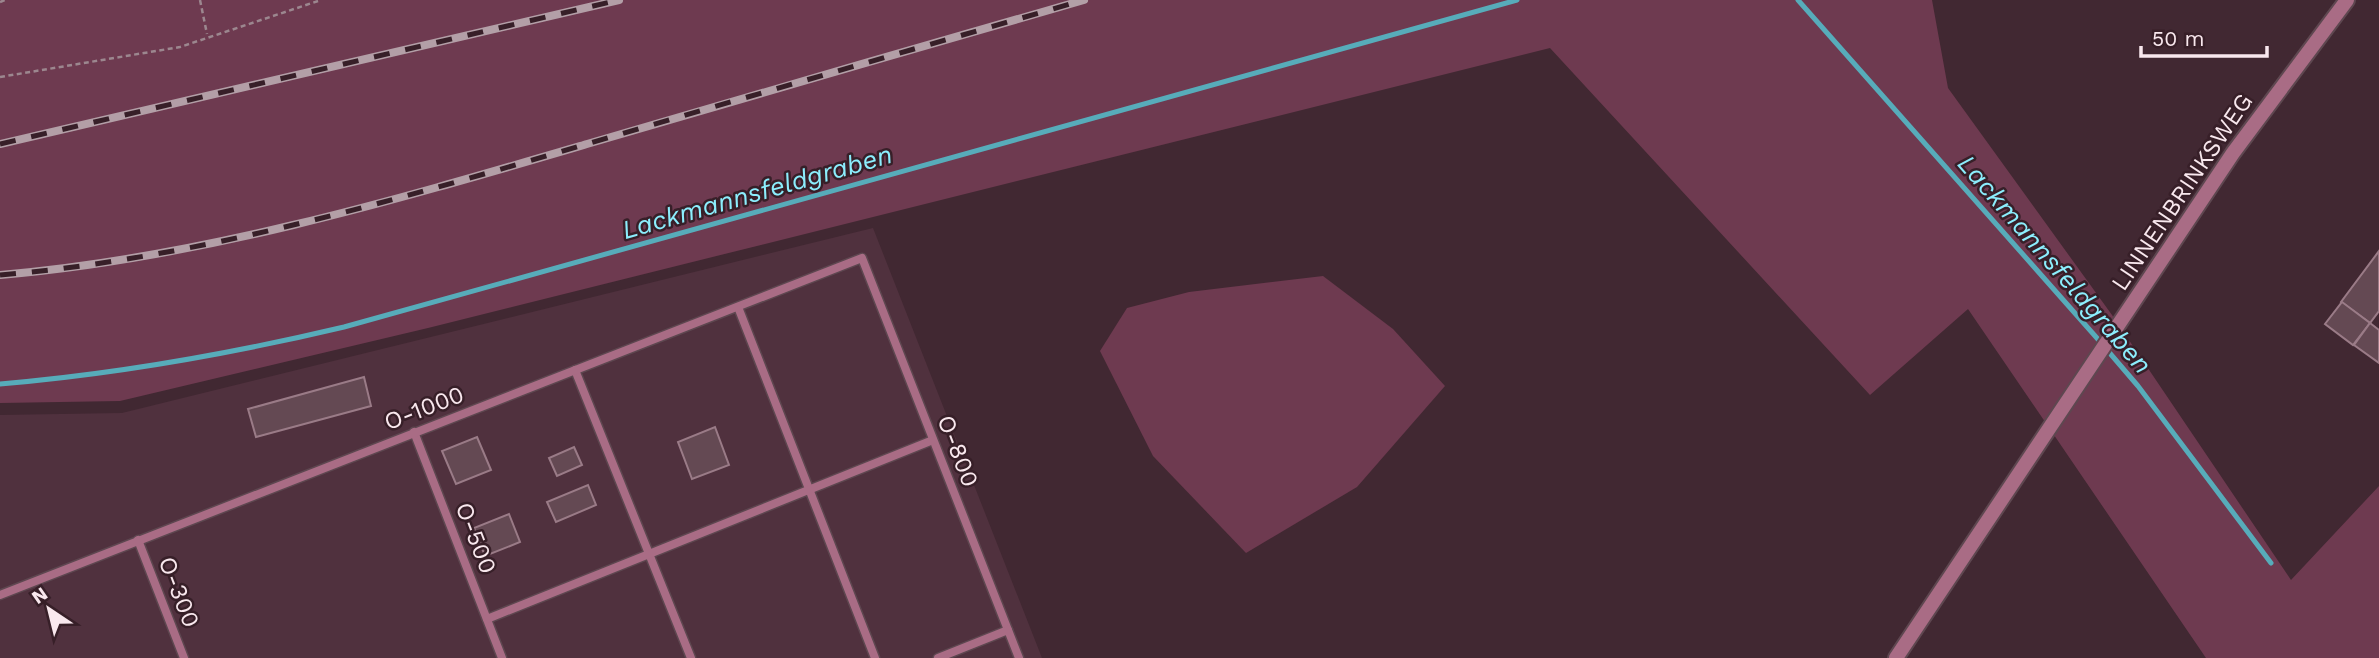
<svg xmlns="http://www.w3.org/2000/svg" width="2379" height="658" font-family="'Work Sans',sans-serif">
<style>
.built{fill:#50313e}
.green{fill:#6e3a50}
.lines{fill:none;stroke-linecap:round;stroke-linejoin:round}
.stream{stroke:#57acba;stroke-width:5}
.building{fill:#644953;stroke:#9a7b87;stroke-width:2}
.lane-casing{stroke:#5e4750;stroke-width:11}
.street-casing{stroke:#5e4750;stroke-width:18}
.path{stroke:#9c878f;stroke-width:2.5;stroke-dasharray:5 3.5;stroke-linecap:butt}
.lane{stroke:#a96c85;stroke-width:8}
.street{stroke:#a96c85;stroke-width:14}
.rail-casing{stroke:#b39fa7;stroke-width:8}
.rail{stroke:#371f28;stroke-width:5;stroke-dasharray:16;stroke-linecap:butt}
.labels{text-anchor:middle;stroke-width:5;stroke-linejoin:round;paint-order:stroke}
.street-label{font-size:24px;fill:#f9e8ee;stroke:#371f28}
.water-label{font-size:26px;font-style:italic;fill:#8ceefd;stroke:#371f28}
</style>
<rect width="100%" height="100%" fill="#412832"/>
<polygon class="built" points="873,228 1042,658 0,658 0,415 122,413"/>
<g class="green">
<polygon points="0,0 1932,0 1948,88 2112,315 2291,580 2379,486 2379,658 2206,658 1968,309 1870,395 1550,48 428,328 120,401 0,403"/>
<polygon points="1323,276 1393,329 1445,386 1357,487 1246,553 1153,456 1100,351 1127,308 1189,292"/>
</g>
<g class="lines">
<g class="stream">
<polyline points="1798,0 2096,337 2138,386 2271,563"/>
<path d="M0,384C117,374 230,354 344,327L1517,0"/>
</g>
</g>
<g class="building">
<polygon points="2379,251 2379,311 2370,323 2341,302"/>
<polygon points="2342,302 2370,323 2353,345 2325,324"/>
<polygon points="2370,323 2379,330 2379,363 2354,345"/>
<polygon points="364,377 371,406 256,437 248,409"/>
<polygon points="715,427 729,465 692,479 678,442"/>
<polygon points="477,437 491,470 456,484 442,451"/>
<polygon points="574,447 582,465 557,476 549,458"/>
<polygon points="588,485 596,505 556,522 547,502"/>
<polygon points="509,514 520,542 485,556 474,528"/>
</g>
<g class="lines">
<g class="lane-casing">
<g id="lane">
<polyline points="738,307 875,658"/>
<polyline points="575,370 691,658"/>
<polyline points="414,432 502,658"/>
<polyline points="138,540 184,658"/>
<polyline points="0,595 862,258 1019,658"/>
<polyline points="487,619 933,440"/>
<polyline points="938,658 1008,630"/>
</g>
</g>
<g class="street-casing">
<polyline id="street" points="1896,658 2233,153 2347,0"/>
</g>
<g class="path">
<polyline points="200,0 207,34"/>
<polyline points="0,2 5,0"/>
<polyline points="0,77 180,47 321,0"/>
</g>
<use href="#lane" class="lane"/>
<use href="#street" class="street"/>
<g class="rail-casing">
<g id="rail">
<polyline points="0,144 619,0"/>
<path d="M0,275C200,258 396,200 587,144C753,95 918,48 1084,0"/>
</g>
</g>
<use href="#rail" class="rail"/>
</g>
<g class="labels">
<g class="street-label">
<text transform="translate(2182 192) rotate(-56)" y="8">LINNENBRINKSWEG</text>
<text transform="translate(424 408) rotate(-21)" y="8">O-1000</text>
<text transform="translate(958 451) rotate(69)" y="8">O-800</text>
<text transform="translate(476 538) rotate(69)" y="8">O-500</text>
<text transform="translate(179 592) rotate(69)" y="8">O-300</text>
</g>
<g class="water-label">
<text transform="translate(757 192) rotate(-16)" y="9">Lackmannsfeldgraben</text>
<text transform="translate(2055 264) rotate(49)" y="9">Lackmannsfeldgraben</text>
</g>
</g>
<g transform="translate(49 609) rotate(325)" stroke="#371f28" stroke-width="5" paint-order="stroke">
<path d="M0-5L12 26L0 18L-12 26Z" fill="#f9e8ee"/>
<text y="-10" font-size="19" font-weight="bold" text-anchor="middle" fill="#f9e8ee">N</text>
</g>
<path d="M2141 46v10h126v-10" fill="none" stroke="#f9e8ee" stroke-width="3.5"/>
<text x="2152" y="46" font-size="21" fill="#f9e8ee" stroke="#371f28" stroke-width="5" paint-order="stroke">50 m</text>
</svg>
